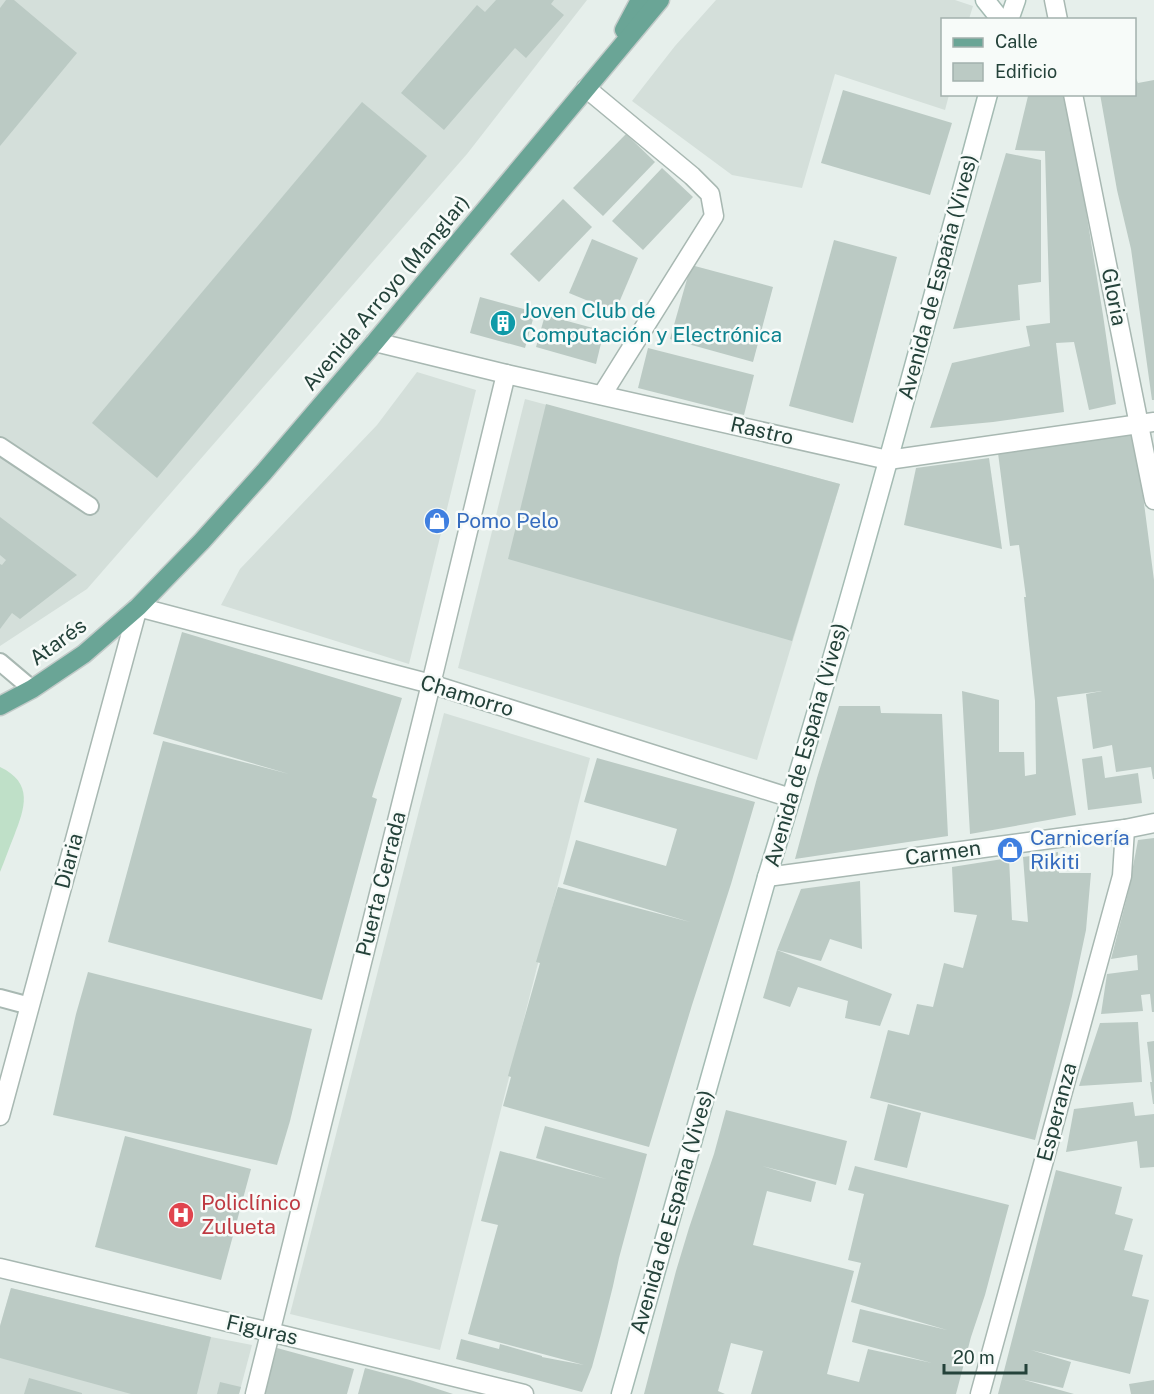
<svg xmlns="http://www.w3.org/2000/svg" width="1154" height="1394" font-family="'Public Sans',sans-serif">
<style>
.built{fill:#d4dfda}
.green{fill:#bfe0c8}
.building{fill:#bbcac4}
.lines{fill:none;stroke-linecap:round;stroke-linejoin:round}
.lane-casing{stroke:#a8b8b2;stroke-width:20}
.street-casing{stroke:#a8b8b2;stroke-width:21}
.secondary-casing{stroke:#a4bbb3;stroke-width:21}
.primary-casing{stroke:#c2cac8;stroke-width:21}
.lane{stroke:#fff;stroke-width:16}
.street{stroke:#fff;stroke-width:18}
.secondary{stroke:#fff;stroke-width:18}
.primary{stroke:#6aa596;stroke-width:18}
.labels{text-anchor:middle;stroke-width:5;stroke-linejoin:round;paint-order:stroke}
.street-label{font-size:21px;fill:#24423a;stroke:#f7fbf9}
.culture-label{font-size:21px;fill:#0d838f;stroke:#f7fbf9;text-anchor:start}
.shop-label{font-size:21px;fill:#366cbe;stroke:#f7fbf9;text-anchor:start}
.health-label{font-size:21px;fill:#be3a42;stroke:#f7fbf9;text-anchor:start}
</style>
<rect width="100%" height="100%" fill="#e6efeb"/>
<g class="built">
<polygon points="0,0 587,0 467,154 87,589 0,646"/>
<polygon points="716,0 955,0 973,6 969,19 942,20 942,94 949,95 945,110 835,74 802,188 732,175 632,101 675,46"/>
<polygon points="417,372 476,390 409,664 221,605 240,569 377,425"/>
<polygon points="525,399 840,484 757,760 458,668"/>
<polygon points="444,713 590,758 440,1350 290,1314"/>
<polygon points="11,1288 211,1337 252,1345 239,1394 0,1394 0,1326"/>
</g>
<path class="green" d="M0,767C34,783 25,808 14,836C9,848 5,860 0,872Z"/>
<g class="building">
<polygon points="6,0 14,0 77,53 0,146 0,8"/>
<polygon points="496,0 554,0 551,4 564,15 526,58 515,48 444,130 401,93 477,5 485,12"/>
<polygon points="1134,74 1138,83 1154,80 1154,400 1152,400 1131,249 1117,190 1100,94 1134,94"/>
<polygon points="843,90 952,123 930,195 821,163"/>
<polygon points="1036,94 1067,94 1103,315 1116,404 1089,410 1074,342 1056,343 1064,412 993,422 930,428 952,363 1030,346 1026,326 1050,323 1045,151 1015,150 1028,96"/>
<polygon points="362,102 427,156 157,478 92,423"/>
<polygon points="626,134 655,162 603,216 573,188"/>
<polygon points="1006,153 1041,160 1041,282 1018,285 1020,320 953,329"/>
<polygon points="662,168 693,197 643,250 612,221"/>
<polygon points="563,199 592,227 539,282 510,254"/>
<polygon points="592,239 638,258 615,312 569,293"/>
<polygon points="834,240 897,257 853,423 789,406"/>
<polygon points="691,265 773,287 753,362 670,339"/>
<polygon points="480,297 535,312 525,348 470,333"/>
<polygon points="545,315 604,331 596,364 536,347"/>
<polygon points="648,348 754,375 744,415 638,388"/>
<polygon points="546,404 840,484 792,641 508,559"/>
<polygon points="1135,434 1154,580 1154,779 1153,779 1151,767 1116,772 1112,745 1093,749 1086,694 1102,691 1057,697 1076,815 970,834 962,691 999,700 999,752 1024,752 1025,776 1036,774 1035,701 1024,597 1026,597 1019,545 1010,546 998,453"/>
<polygon points="989,458 1002,549 904,525 916,468"/>
<polygon points="0,517 77,575 20,619 12,613 0,629 0,564 2,565 6,560 0,555"/>
<polygon points="182,632 402,698 372,797 377,799 322,1000 108,942 163,741 289,774 153,734"/>
<polygon points="839,706 880,706 881,713 942,714 948,836 795,859 817,778"/>
<polygon points="1102,756 1105,778 1138,773 1142,803 1088,810 1082,759"/>
<polygon points="597,758 755,802 731,884 692,1005 649,1147 503,1106 511,1077 508,1076 540,963 536,962 558,887 690,922 563,884 576,840 666,866 677,829 584,802"/>
<polygon points="1154,838 1154,1012 1152,1012 1150,994 1141,995 1143,1011 1101,1014 1107,974 1138,970 1137,955 1111,959 1128,893 1138,840"/>
<polygon points="1058,852 1059,873 1091,873 1086,930 1072,996 1035,1140 870,1098 888,1030 909,1035 917,1004 933,1007 944,963 963,968 977,915 954,912 952,867 1009,858 1012,920 1028,922 1023,857"/>
<polygon points="860,881 862,949 830,939 821,961 777,950 801,889"/>
<polygon points="777,950 892,994 880,1026 845,1018 848,1001 798,987 790,1007 763,998"/>
<polygon points="88,972 312,1029 290,1121 277,1165 53,1115 76,1014"/>
<polygon points="1138,1022 1142,1082 1079,1086 1100,1023"/>
<polygon points="1154,1041 1154,1104 1153,1104 1150,1082 1152,1082 1147,1042"/>
<polygon points="1133,1102 1135,1116 1154,1114 1154,1167 1140,1168 1137,1141 1066,1152 1074,1109"/>
<polygon points="888,1104 921,1113 907,1168 874,1160"/>
<polygon points="726,1110 847,1141 836,1185 762,1166 816,1182 811,1202 767,1191 753,1245 854,1271 827,1374 859,1382 868,1349 932,1363 852,1342 860,1309 947,1330 851,1302 861,1263 848,1260 864,1194 848,1190 855,1166 1009,1205 985,1295 971,1337 956,1394 751,1394 763,1351 731,1343 718,1391 725,1394 644,1394 676,1271 689,1228 714,1154"/>
<polygon points="545,1126 647,1154 619,1258 613,1286 601,1334 592,1367 582,1392 456,1359 461,1339 499,1349 500,1344 542,1356 542,1357 584,1365 468,1334 498,1225 481,1221 500,1151 606,1179 536,1158"/>
<polygon points="125,1136 251,1169 221,1280 95,1247"/>
<polygon points="1056,1170 1122,1187 1115,1214 1133,1219 1124,1250 1143,1255 1132,1296 1149,1300 1130,1374 1031,1350 1071,1362 1063,1388 1021,1379 1074,1394 998,1394"/>
<polygon points="11,1288 211,1337 197,1394 131,1394 0,1358 0,1326"/>
<polygon points="277,1348 354,1369 347,1394 264,1394"/>
<polygon points="365,1368 410,1380 453,1394 358,1394"/>
<polygon points="29,1378 82,1393 82,1394 24,1394"/>
<polygon points="1154,1380 1154,1394 1131,1394 1129,1384"/>
<polygon points="220,1382 241,1387 239,1394 217,1394"/>
</g>
<g class="lines">
<g class="lane-casing">
<g id="lane">
<polyline points="0,446 90,506"/>
<polyline points="0,662 32,689"/>
<polyline points="0,998 30,1006"/>
</g>
</g>
<g class="street-casing">
<g id="street">
<polyline points="1054,0 1058,20"/>
<polyline points="586,88 692,176 710,194 714,216 602,395"/>
<polyline points="1073,94 1154,500"/>
<polyline points="375,342 506,374 888,460 1154,422"/>
<polyline points="767,877 1125,829 1154,823"/>
<polyline points="0,1116 138,607 431,684 791,798"/>
<polyline points="0,1268 270,1332 524,1394"/>
<polyline points="255,1394 431,684 506,374"/>
<polyline points="980,1394 1122,876 1125,829"/>
</g>
</g>
<g class="secondary-casing">
<g id="secondary">
<polyline points="985,0 1001,20"/>
<polyline points="1009,20 1016,0"/>
<path d="M621,1394L767,877C847,618 917,356 988,94"/>
</g>
</g>
<g class="primary-casing">
<g id="primary">
<polyline points="624,30 640,0"/>
<polyline points="0,706 32,689 84,654 138,607 202,541 264,472 375,342 660,0"/>
</g>
</g>
<use href="#lane" class="lane"/>
<use href="#street" class="street"/>
<use href="#secondary" class="secondary"/>
<use href="#primary" class="primary"/>
</g>
<defs>
<g id="building-disc" transform="scale(1.35)"><circle r="9.5" fill="#0f9aa8" stroke="#f7fbf9"/><path d="M-4-6H4V6H1V3H-1V6H-4ZM-2.5-4.3h1.7v1.8h-1.7ZM.8-4.3h1.7v1.8H.8ZM-2.5-1h1.7V.8h-1.7ZM.8-1h1.7V.8H.8Z" fill="#fff"/></g>
<g id="shop-disc" transform="scale(1.35)"><circle r="9.5" fill="#3f7fe0" stroke="#f7fbf9"/><path d="M-5-2.5h2.3a2.7 3.5 0 0 1 5.4 0H5L5.5 6h-11ZM-1.5-2.5h3a1.5 2.3 0 0 0-3 0Z" fill="#fff"/></g>
<g id="hospital-disc" transform="scale(1.35)"><circle r="9.5" fill="#e0444e" stroke="#f7fbf9"/><path d="M-5-5h3v3.5h4V-5h3V5h-3V1.5h-4V5h-3Z" fill="#fff"/></g>
</defs>
<g fill-rule="evenodd">
<use href="#building-disc" x="503" y="323"/>
<use href="#shop-disc" x="437" y="521"/>
<use href="#shop-disc" x="1010" y="850"/>
<use href="#hospital-disc" x="181" y="1215"/>
</g>
<g class="labels">
<g class="street-label">
<text transform="translate(938 277) rotate(-75)" y="7">Avenida de España (Vives)</text>
<text transform="translate(386 293) rotate(-50)" y="7">Avenida Arroyo (Manglar)</text>
<text transform="translate(1114 297) rotate(79)" y="7">Gloria</text>
<text transform="translate(762 431) rotate(13)" y="7">Rastro</text>
<text transform="translate(58 642) rotate(-36)" y="7">Atarés</text>
<text transform="translate(467 696) rotate(17)" y="7">Chamorro</text>
<text transform="translate(806 745) rotate(-74)" y="7">Avenida de España (Vives)</text>
<text transform="translate(943 853) rotate(-8)" y="7">Carmen</text>
<text transform="translate(69 861) rotate(-75)" y="7">Diaria</text>
<text transform="translate(381 884) rotate(-76)" y="7">Puerta Cerrada</text>
<text transform="translate(1057 1112) rotate(-75)" y="7">Esperanza</text>
<text transform="translate(672 1212) rotate(-74)" y="7">Avenida de España (Vives)</text>
<text transform="translate(262 1330) rotate(13)" y="7">Figuras</text>
</g>
<g class="culture-label">
<text x="522" y="318">Joven Club de<tspan x="522" dy="24">Computación y Electrónica</tspan></text>
</g>
<g class="shop-label">
<text x="456" y="528">Pomo Pelo</text>
<text x="1030" y="845">Carnicería<tspan x="1030" dy="24">Rikiti</tspan></text>
</g>
<g class="health-label">
<text x="201" y="1210">Policlínico<tspan x="201" dy="24">Zulueta</tspan></text>
</g>
</g>
<rect x="941" y="18" width="195" height="78" fill="#f7fbf9" stroke="#a3b1ad" stroke-width="1.5"/>
<rect x="953" y="38" width="30" height="9" fill="#6aa596" stroke="#a3b1ad" stroke-width="1.5"/>
<text x="995" y="48" font-size="18" fill="#24423a">Calle</text>
<rect x="953" y="63" width="30" height="18" fill="#bbcac4" stroke="#a3b1ad" stroke-width="1.5"/>
<text x="995" y="78" font-size="18" fill="#24423a">Edificio</text>
<path d="M944 1364v9h82v-9" fill="none" stroke="#24423a" stroke-width="3"/>
<text x="953" y="1364" font-size="18" fill="#24423a" stroke="#f7fbf9" stroke-width="4.5" paint-order="stroke">20 m</text>
</svg>
